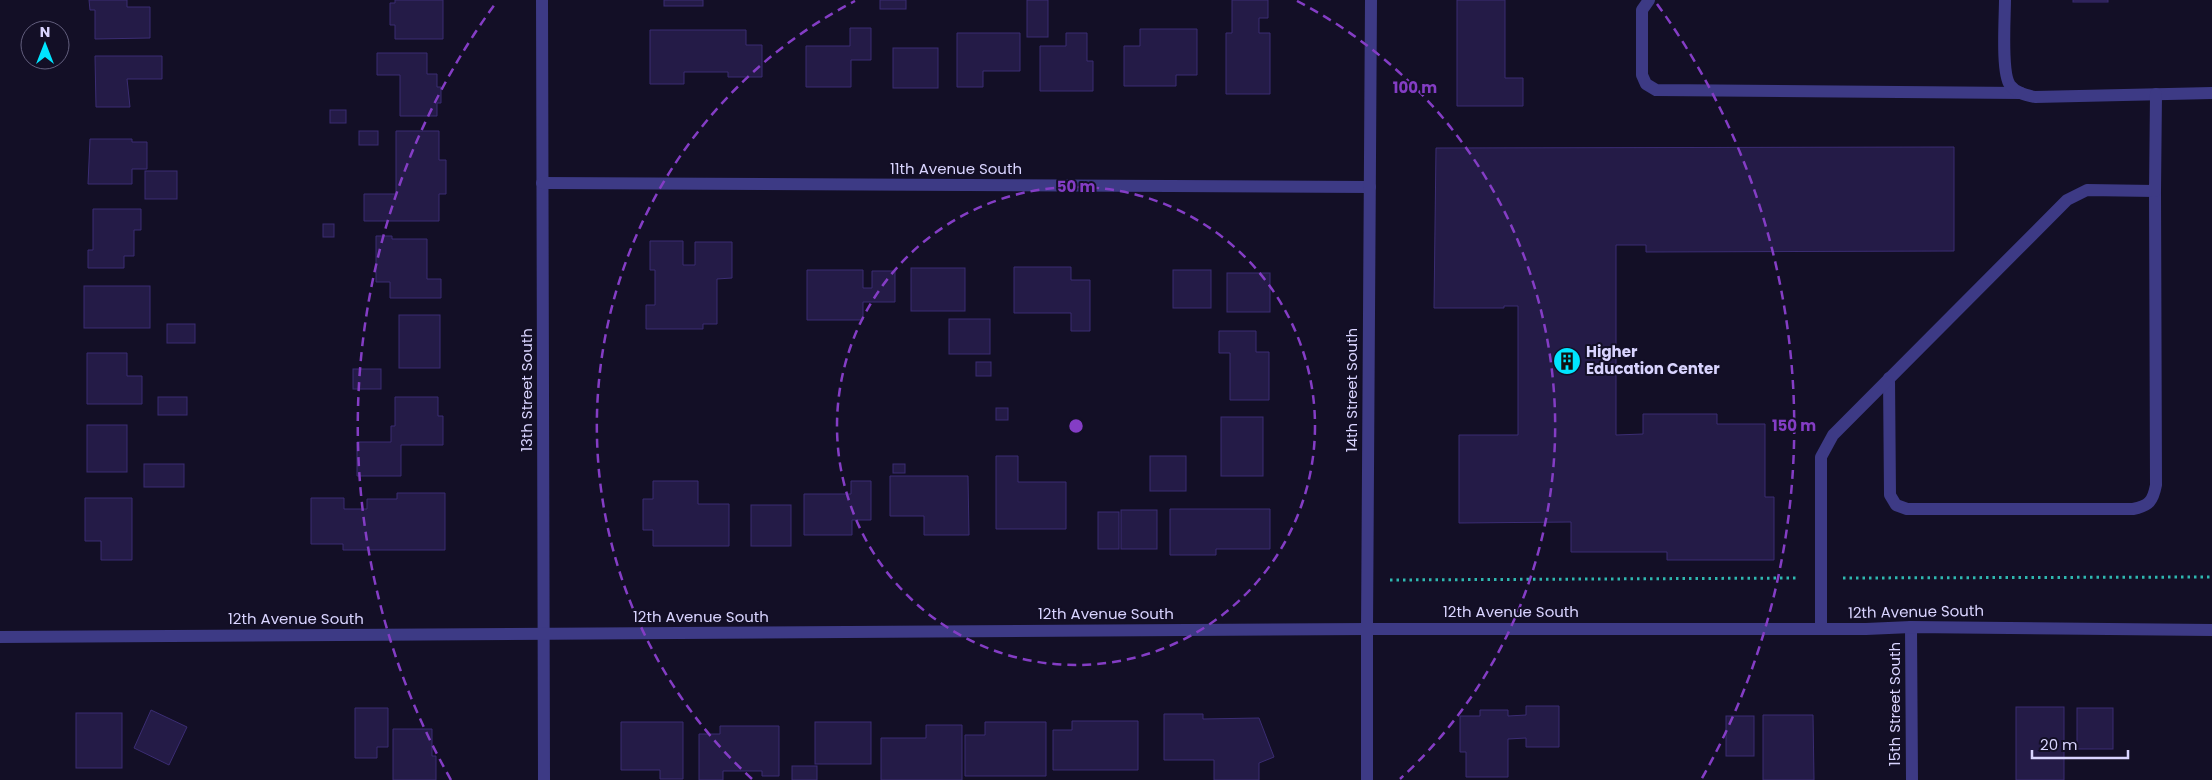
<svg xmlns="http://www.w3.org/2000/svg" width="2212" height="780" font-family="Poppins,sans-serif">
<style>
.building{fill:#241b47;stroke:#3b2d73}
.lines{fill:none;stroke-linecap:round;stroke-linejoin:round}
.path{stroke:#2fb8b0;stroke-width:3;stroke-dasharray:2.5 4;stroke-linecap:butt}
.service{stroke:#3d3a85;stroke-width:12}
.minor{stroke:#3d3a85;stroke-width:12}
.tertiary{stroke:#3d3a85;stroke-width:12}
.ring{fill:none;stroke:#843dc5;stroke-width:2.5;stroke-dasharray:9 6}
.labels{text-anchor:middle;stroke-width:4;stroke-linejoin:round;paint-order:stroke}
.street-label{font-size:15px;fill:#d9d4ff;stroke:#130f26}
.poi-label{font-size:15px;font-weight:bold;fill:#d9d4ff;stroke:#130f26;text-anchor:start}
.centre{fill:#843dc5;stroke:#130f26;stroke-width:2.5}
.ring-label{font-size:15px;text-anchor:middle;font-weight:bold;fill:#843dc5;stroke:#130f26;stroke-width:4;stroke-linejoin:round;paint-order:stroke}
</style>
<rect width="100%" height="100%" fill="#130f26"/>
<g class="building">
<polygon points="89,0 127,0 127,7 150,7 150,38 95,39 95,10 90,10"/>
<polygon points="395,0 443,0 443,39 395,39 395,25 390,25 390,3 395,3"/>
<rect x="664" y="0" width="39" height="6"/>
<rect x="880" y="0" width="26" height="9"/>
<rect x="1027" y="0" width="21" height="37"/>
<polygon points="1232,0 1268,0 1268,18 1259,18 1259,33 1270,33 1270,94 1226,94 1226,33 1232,33"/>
<polygon points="1457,0 1505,0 1505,78 1523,78 1523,106 1457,106"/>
<rect x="2073" y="0" width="35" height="2"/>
<polygon points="850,28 871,28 871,60 851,60 851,87 806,87 806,46 850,46"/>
<polygon points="1140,29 1197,29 1197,75 1176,75 1176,86 1124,86 1124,46 1140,46"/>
<polygon points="650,30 746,30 746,45 762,45 762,77 728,77 728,72 684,72 684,84 650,84"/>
<polygon points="957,33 1020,33 1020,71 983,71 983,87 957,87"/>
<polygon points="1066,33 1087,33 1087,61 1093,61 1093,91 1040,91 1040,46 1066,46"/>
<rect x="893" y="48" width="45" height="40"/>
<polygon points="377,53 427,53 427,74 437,74 437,87 441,87 441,103 437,103 437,116 400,116 400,75 377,75"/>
<polygon points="95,56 162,56 162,79 127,79 130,107 96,107"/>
<rect x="330" y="110" width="16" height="13"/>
<rect x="359" y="131" width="19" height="14"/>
<polygon points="396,131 439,131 439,160 446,160 446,194 439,194 439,221 364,221 364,194 396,194"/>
<polygon points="90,139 132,139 132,142 147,142 147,169 132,169 132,184 88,184"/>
<polygon points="1954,147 1954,251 1646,252 1646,245 1616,245 1616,435 1643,434 1643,414 1717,414 1717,424 1765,424 1765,497 1774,497 1774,560 1667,560 1667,552 1571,552 1571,522 1459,523 1459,435 1518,435 1518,306 1504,306 1504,308 1434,308 1436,148"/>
<rect x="145" y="171" width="32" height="28"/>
<polygon points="93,209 141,209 141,230 134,230 134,256 124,256 124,268 88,268 88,250 93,250"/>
<rect x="323" y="224" width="11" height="13"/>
<polygon points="376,236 392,236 392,239 427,239 427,279 441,279 441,298 390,298 390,282 376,282"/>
<polygon points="650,241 683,241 683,265 695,265 695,242 732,242 732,278 717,279 717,324 703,324 703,329 646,329 646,305 655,305 655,270 650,270"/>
<polygon points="1014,267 1071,267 1071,280 1090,280 1090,331 1071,331 1071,313 1014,313"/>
<rect x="911" y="268" width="54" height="43"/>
<polygon points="807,270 863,270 863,288 872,288 872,271 895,271 895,302 863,302 863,320 807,320"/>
<rect x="1173" y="270" width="38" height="38"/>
<rect x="1227" y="273" width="43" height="39"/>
<rect x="84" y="286" width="66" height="42"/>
<rect x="399" y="315" width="41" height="53"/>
<rect x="949" y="319" width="41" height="35"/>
<rect x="167" y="324" width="28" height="19"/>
<polygon points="1219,331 1256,331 1256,352 1269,352 1269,400 1230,400 1230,353 1219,353"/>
<polygon points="87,353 127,353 127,376 142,376 142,404 87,404"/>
<rect x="976" y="362" width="15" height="14"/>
<rect x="353" y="369" width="28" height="20"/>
<rect x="158" y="397" width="29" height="18"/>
<polygon points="395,397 438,397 438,416 443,416 443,445 401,445 401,476 357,476 357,442 391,442 391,426 395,426"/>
<rect x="996" y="408" width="12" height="12"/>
<rect x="1221" y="417" width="42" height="59"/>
<rect x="87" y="425" width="40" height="47"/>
<polygon points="996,456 1018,456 1018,482 1066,482 1066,529 996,529"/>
<rect x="1150" y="456" width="36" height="35"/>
<rect x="144" y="464" width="40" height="23"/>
<rect x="893" y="464" width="12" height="9"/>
<polygon points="890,476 968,476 969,535 924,535 924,516 890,516"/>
<polygon points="653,481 698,481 698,504 729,504 729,546 653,546 653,530 643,530 643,499 653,499"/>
<polygon points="851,481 871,481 871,520 852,520 852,535 804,535 804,494 851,494"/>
<polygon points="397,493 445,493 445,550 343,550 343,544 311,544 311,498 344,498 344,509 367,509 367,499 397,499"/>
<polygon points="85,498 132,498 132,560 101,560 101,541 85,541"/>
<rect x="751" y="505" width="40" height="41"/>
<polygon points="1170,509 1270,509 1270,549 1216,549 1216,555 1170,555"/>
<rect x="1121" y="510" width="36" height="39"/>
<rect x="1098" y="512" width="21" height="37"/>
<polygon points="1526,706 1559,706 1559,747 1526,747 1526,738 1508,739 1508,777 1466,777 1466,752 1460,752 1460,716 1480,716 1480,710 1508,710 1508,716 1526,715"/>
<rect x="2016" y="707" width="48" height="73"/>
<polygon points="355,708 388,708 388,747 377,747 377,758 355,758"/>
<rect x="2077" y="708" width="36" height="41"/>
<polygon points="151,710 187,727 169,765 134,748"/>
<rect x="76" y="713" width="46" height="55"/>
<polygon points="1164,714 1203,714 1203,719 1259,718 1274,757 1259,763 1259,780 1214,780 1214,760 1164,760"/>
<polygon points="1763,715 1813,715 1814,780 1763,780"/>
<rect x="1726" y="716" width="28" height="40"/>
<polygon points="1072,721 1138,721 1138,770 1053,770 1053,730 1072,730"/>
<polygon points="621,722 683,722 683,779 660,779 660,770 621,770"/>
<rect x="815" y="722" width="56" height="42"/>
<polygon points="985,722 1046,722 1046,776 965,776 965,735 985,735"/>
<polygon points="926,725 962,725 962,780 881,780 881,738 926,738"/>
<polygon points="720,726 779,726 779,776 762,776 762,771 723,771 723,780 699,780 699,734 720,734"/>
<polygon points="393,729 432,729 432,756 436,756 436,780 393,780"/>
<rect x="792" y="766" width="25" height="14"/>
</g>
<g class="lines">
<g class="path">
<polyline points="1843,578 2212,577"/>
<polyline points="1390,580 1799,578"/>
</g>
<g class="service">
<polyline points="1649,0 1642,10 1642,75 1646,84 1656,90 2021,93"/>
<path d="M2005,0C2005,17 2001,73 2010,85C2016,93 2026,95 2035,97L2212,93"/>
<path d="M1889,378L1890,495L1896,505L1907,509H2133C2149,506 2153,501 2156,485L2155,191"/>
<polyline points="1821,629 1821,457 1833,435 2067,200 2087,190 2155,191 2156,94"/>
</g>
<g class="minor">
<polyline points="542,0 544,780"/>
<polyline points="542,183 1370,187"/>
<polyline points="1911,627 1912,780"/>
<polyline points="1367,629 1367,780"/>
</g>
<g class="tertiary">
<polyline points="1367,629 1371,0"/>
<polyline points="0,637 1367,629 1866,629 1911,627 2212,630"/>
</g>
</g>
<g class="ring">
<circle cx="1076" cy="426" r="239"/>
<path d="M752 779A479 479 0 0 1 855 1M1297 1A479 479 0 0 1 1400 779"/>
<path d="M451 780A718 718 0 0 1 495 4M1657 4A718 718 0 0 1 1701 780"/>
</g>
<defs>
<g id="building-disc" transform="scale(1.4375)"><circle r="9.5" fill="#00e5ff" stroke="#130f26"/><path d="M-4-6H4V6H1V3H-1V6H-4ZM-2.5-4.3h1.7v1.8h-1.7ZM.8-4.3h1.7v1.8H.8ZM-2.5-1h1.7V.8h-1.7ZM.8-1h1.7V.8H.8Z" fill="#111"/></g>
</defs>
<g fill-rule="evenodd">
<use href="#building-disc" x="1567" y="361"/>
</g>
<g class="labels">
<g class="street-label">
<text x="956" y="174">11th Avenue South</text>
<text transform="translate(527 390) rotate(-90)" y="5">13th Street South</text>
<text transform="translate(1352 390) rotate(-90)" y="5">14th Street South</text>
<text x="1511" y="617">12th Avenue South</text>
<text transform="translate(1916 612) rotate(-1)" y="5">12th Avenue South</text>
<text x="1106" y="619">12th Avenue South</text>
<text x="701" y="622">12th Avenue South</text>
<text x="296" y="624">12th Avenue South</text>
<text transform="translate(1895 704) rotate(-90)" y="5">15th Street South</text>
</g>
<g class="poi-label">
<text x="1586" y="357">Higher<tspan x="1586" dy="17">Education Center</tspan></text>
</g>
</g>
<circle cx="1076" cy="426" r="8" class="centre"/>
<g class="ring-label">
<text x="1415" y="93">100 m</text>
<text x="1076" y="192">50 m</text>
<text x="1794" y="431">150 m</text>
</g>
<g transform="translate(45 45)"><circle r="24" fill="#130f26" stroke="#625e7d"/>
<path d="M0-4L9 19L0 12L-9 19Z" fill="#00e5ff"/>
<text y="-8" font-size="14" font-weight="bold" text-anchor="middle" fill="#d9d4ff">N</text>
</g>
<path d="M2032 750v8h96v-8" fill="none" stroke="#d9d4ff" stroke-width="2.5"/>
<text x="2040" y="750" font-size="15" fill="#d9d4ff" stroke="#130f26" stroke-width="4" paint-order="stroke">20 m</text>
</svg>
